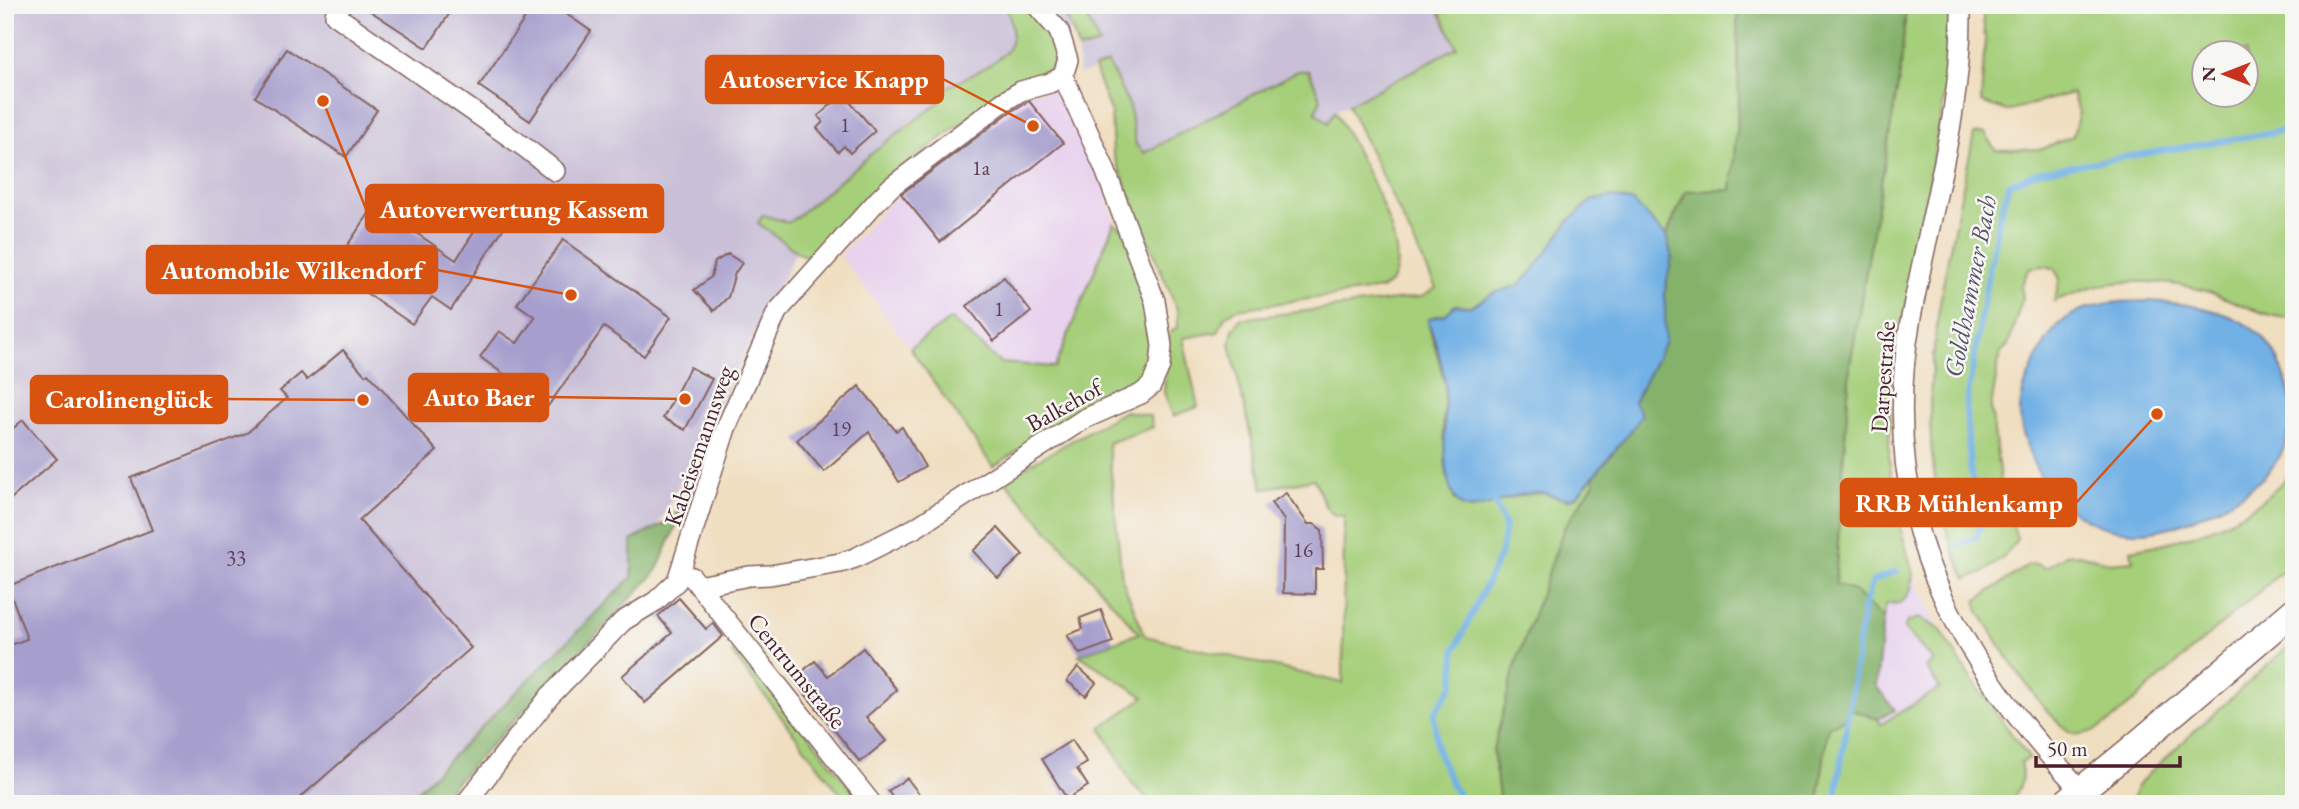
<svg xmlns="http://www.w3.org/2000/svg" width="2299" height="809" font-family="'EB Garamond',serif">
<style>
.built{fill:#e8d2ee}
.industrial{fill:#c9bfd7}
.green{fill:#a6cf7a;stroke:#787752;stroke-width:2;fill-rule:evenodd}
.forest{fill:#84b26a;stroke:#67684a;stroke-width:2}
.water{fill:#72b1e5;stroke:#5e6888;stroke-width:2}
.lines{fill:none;stroke-linecap:round;stroke-linejoin:round}
.stream{stroke:#72b1e5;stroke-width:6}
.building{fill:#a69ecd}
.street-casing{stroke:#84625f;stroke-width:22}
.secondary-casing{stroke:#84625f;stroke-width:29}
.street{stroke:#fff;stroke-width:19}
.secondary{stroke:#fff;stroke-width:26}
.labels{text-anchor:middle;stroke-width:5;stroke-linejoin:round;paint-order:stroke}
.number-label{font-size:21px;fill:#613f54}
.street-label{font-size:24px;fill:#4a1f2b;stroke:#f6f6f2}
.water-label{font-size:26px;font-style:italic;fill:#58526c;stroke:#f6f6f2}
.leader{fill:none;stroke:#d8530f;stroke-width:2.5}
.callout-dot{fill:#d8530f;stroke:#f6f6f2;stroke-width:2.5}
.callout{fill:#d8530f;stroke:#d8530f;stroke-width:2.5}
.callout-label{font-size:26px;text-anchor:middle;font-weight:bold;fill:#fff}
</style>
<rect width="100%" height="100%" fill="#f6f6f2"/>
<filter id="ink" filterUnits="userSpaceOnUse"><feTurbulence type="fractalNoise" baseFrequency=".0143" numOctaves="2"/><feDisplacementMap in="SourceGraphic" scale="14" xChannelSelector="R" yChannelSelector="G"/><feConvolveMatrix kernelMatrix="1 2 1 2 8 2 1 2 1" color-interpolation-filters="sRGB"/></filter>
<filter id="wash" filterUnits="userSpaceOnUse"><feTurbulence type="fractalNoise" baseFrequency=".00686" numOctaves="4" result="noise"/><feDisplacementMap in="SourceGraphic" scale="28" xChannelSelector="R" yChannelSelector="G"/><feGaussianBlur stdDeviation="1.57" result="paint"/><feColorMatrix in="noise" values="0 0 0 0 0 0 0 0 0 0 0 0 0 0 0 0 0 1.4 0 .05"/><feComposite in="paint" operator="in"/></filter>
<g filter="url(#wash)">
<rect width="100%" height="100%" fill="#f0dec0"/>
<g class="built">
<polygon points="1048,91 1061,92 1106,188 1114,223 1055,367 1000,363 951,319 910,348 840,255 900,193 1023,94"/>
<polygon points="1913,573 1941,635 2020,763 2023,780 2014,797 1927,696 1880,724 1878,719 1895,709 1876,686 1886,604 1899,603 1911,589"/>
</g>
<polygon class="industrial" points="5,5 1436,5 1457,47 1335,111 1328,123 1315,112 1297,71 1144,153 1136,145 1129,105 1108,64 1079,75 1078,50 1074,32 1043,30 811,222 632,577 404,804 5,804"/>
<g class="green">
<path d="M1005,5H1026C1042,23 1071,52 1045,74L1001,93L881,184L817,251L807,256L800,254L758,223L763,215L789,223L882,145L940,102L941,91C957,82 999,63 1008,49C1016,38 1011,17 1005,5Z"/>
<path d="M1056,5H1076L1088,19L1099,44L1078,50C1074,32 1069,19 1056,5Z"/>
<polygon points="1436,5 1737,5 1739,100 1731,190 1686,191 1666,236 1633,202 1532,273 1519,285 1494,293 1470,307 1455,305 1445,315 1435,316 1428,322 1445,383 1443,430 1454,499 1463,507 1472,509 1522,495 1542,493 1568,500 1577,496 1594,476 1594,483 1564,528 1493,750 1500,804 1153,804 1132,784 1101,728 1144,697 1079,655 1139,633 1003,479 1125,411 1150,416 1153,427 1108,443 1122,579 1145,636 1343,683 1344,516 1334,515 1326,508 1314,479 1263,489 1230,344 1233,330 1240,319 1421,297 1436,288 1348,105 1457,47"/>
<polygon points="1906,5 1950,5 1949,74 1890,391 1889,460 1897,516 1913,573 1911,589 1906,598 1899,603 1886,604 1883,619 1854,591 1835,585 1850,365 1901,67"/>
<path d="M1982,5H2279L2294,22V317C2270,322 2227,296 2202,290C2176,283 2143,280 2116,283C2095,285 2075,293 2054,301L2060,279L2054,268L2043,266L2029,268L2021,287L2023,297L2008,345L2000,354L1991,407L2000,481L2017,539C2009,556 1985,574 1966,579C1896,439 1945,278 1974,134L1985,133L1995,150L2042,149L2073,136L2079,112L2072,93L2007,111L1981,102L1985,39ZM2204,52H2246V94H2204Z"/>
<path d="M1108,63L1129,105L1136,145L1144,153L1297,71H1309L1321,99L1315,112L1328,123L1335,111C1351,143 1418,252 1390,283C1387,286 1384,287 1381,289L1237,309L1225,316L1218,332L1183,338L1198,407L1173,416L1164,392L1169,333L1178,327V312L1113,154L1111,114L1094,68Z"/>
<polygon points="1114,223 1124,230 1142,282 1151,347 1147,371 1143,380 1079,410 993,467 910,348 951,319 1000,363 1055,367"/>
<path d="M2294,467V561L2111,721C2100,727 2088,736 2076,734C2051,730 1993,635 1979,611L1976,601L2028,565L2037,564L2046,568L2066,555L2079,554L2110,563L2133,561L2131,550C2191,540 2258,519 2294,467Z"/>
<path d="M1919,618L1940,629L1970,677L2029,758L2020,763C2025,781 2020,790 2008,804H1818L1828,727L1842,721L1851,710L1878,719L1881,724L1940,688L1926,668L1934,661L1904,629L1907,622Z"/>
<polygon points="2294,641 2294,804 2132,804 2137,786 2151,771"/>
<polygon points="739,646 863,804 848,804 732,653"/>
</g>
<g class="forest">
<polygon points="1737,5 1906,5 1901,67 1850,365 1835,584 1854,591 1883,619 1876,686 1895,710 1878,719 1852,710 1842,721 1828,727 1818,804 1500,804 1493,750 1515,666 1564,528 1594,483 1594,476 1634,427 1634,402 1665,341 1665,289 1672,257 1666,236 1686,191 1731,190 1739,100"/>
<polygon points="686,504 656,572 435,804 404,804 632,577 632,540 666,523"/>
</g>
<g class="water">
<path d="M1614,197L1633,202L1666,236L1672,257L1665,289V342L1634,402L1642,415L1634,427L1577,496C1562,503 1556,494 1541,493C1535,492 1527,494 1520,495C1507,498 1475,513 1464,507C1436,493 1447,410 1445,384C1443,367 1435,338 1428,322L1430,318L1445,315L1455,305L1470,307L1494,293L1519,285L1532,272L1570,220L1592,200Z"/>
<path d="M2150,301C2183,303 2234,310 2260,335C2275,349 2284,371 2289,391C2299,455 2264,486 2211,511C2188,522 2161,533 2135,532C2082,530 2043,496 2027,446C2024,437 2020,425 2020,415C2020,395 2027,377 2036,360C2045,340 2060,318 2082,310C2104,302 2127,301 2150,301Z"/>
</g>
<g class="lines">
<g class="stream">
<polyline points="1958,546 1976,537 1982,524 1970,468 1966,408 1986,286 1999,218 2009,184 2040,171 2294,129"/>
<polyline points="1464,804 1453,787 1437,750 1434,713 1454,684 1455,650 1501,553 1505,526 1494,502"/>
<polyline points="1835,804 1863,611 1873,581 1897,571"/>
</g>
</g>
<g id="blocks">
<g class="building">
<polygon points="361,5 455,5 427,48"/>
<polygon points="534,5 553,5 591,31 530,121 479,86"/>
<polygon points="287,49 377,110 346,157 255,97"/>
<polygon points="843,94 875,131 850,153 844,146 838,152 817,128 823,122 818,116"/>
<polygon points="1029,101 1063,143 940,242 901,194 1010,112"/>
<polygon points="496,197 515,210 451,310 432,297 412,324 331,269 375,205 456,260"/>
<polygon points="563,240 671,317 644,356 604,327 548,406 480,357 499,331 517,343 535,317 517,304"/>
<polygon points="728,254 742,263 735,273 728,297 714,311 694,290 711,277 715,262"/>
<polygon points="1004,277 1031,312 994,341 967,306"/>
<polygon points="343,350 365,375 368,373 437,451 359,520 471,648 293,804 5,804 5,647 27,639 8,586 152,530 131,478 247,433 287,398 280,391 301,373 307,380"/>
<polygon points="690,367 712,379 685,430 663,418"/>
<polygon points="859,386 896,431 902,427 925,467 899,482 869,432 824,472 797,440"/>
<polygon points="23,420 57,459 5,504 5,435"/>
<polygon points="1286,493 1308,524 1314,524 1322,530 1323,569 1315,569 1315,594 1283,593 1284,520 1271,503"/>
<polygon points="998,528 1023,555 998,578 973,551"/>
<polygon points="679,598 706,629 713,623 723,636 645,703 622,676 672,633 658,616"/>
<polygon points="1101,610 1113,642 1080,654 1067,635 1083,629 1080,618"/>
<polygon points="863,648 897,690 866,717 886,741 860,762 793,679 815,661 828,676"/>
<polygon points="1078,667 1096,683 1086,696 1067,681"/>
<polygon points="1072,740 1087,763 1077,769 1088,786 1067,799 1042,759"/>
<polygon points="907,778 920,795 907,804 897,804 888,791"/>
</g>
</g>
</g>
<g filter="url(#ink)">
<use href="#blocks" fill-opacity="0" stroke="#84625f" stroke-width="2"/>
<g class="lines">
<g class="street-casing">
<g id="street">
<polyline points="341,5 335,15 527,149 555,171"/>
<polyline points="1036,5 1059,31 1068,60 1063,76"/>
<path d="M1961,5C1963,114 1929,217 1910,323C1877,515 1952,655 2081,790"/>
<polyline points="692,577 872,804"/>
<polyline points="699,586 749,576 770,575 840,563 855,558 915,528 1084,419 1141,394 1151,386 1160,366 1162,346 1155,301 1104,167 1063,76"/>
<polyline points="465,804 550,696 623,621 656,601 677,581 726,428 777,312 877,201 892,186 1003,102 1021,91 1050,83 1063,76"/>
</g>
</g>
<g class="secondary-casing">
<polyline id="secondary" points="2064,804 2128,752 2294,611"/>
</g>
<use href="#street" class="street"/>
<use href="#secondary" class="secondary"/>
</g>
</g>
<g class="labels">
<g class="number-label">
<text x="845" y="132">1</text>
<text x="981" y="175">1a</text>
<text x="999" y="316">1</text>
<text x="841" y="436">19</text>
<text x="1303" y="557">16</text>
<text x="236" y="565">33</text>
</g>
<g class="street-label">
<text transform="translate(1883 377) rotate(-86)" y="8">Darpestraße</text>
<text transform="translate(1064 406) rotate(-29)" y="8">Balkehof</text>
<text transform="translate(699 446) rotate(-71)" y="8">Kabeisemannsweg</text>
<text transform="translate(797 671) rotate(51)" y="8">Centrumstraße</text>
</g>
<g class="water-label">
<text transform="translate(1970 286) rotate(-79)" y="9">Goldhammer Bach</text>
</g>
</g>
<path class="leader" d="M1033 126L943 79M323 101L366 209M571 295L437 270M685 399L548 397M363 400L227 399M2157 414L2076 503"/>
<g class="callout-dot">
<circle cx="1033" cy="126" r="7"/>
<circle cx="323" cy="101" r="7"/>
<circle cx="571" cy="295" r="7"/>
<circle cx="685" cy="399" r="7"/>
<circle cx="363" cy="400" r="7"/>
<circle cx="2157" cy="414" r="7"/>
</g>
<g class="callout">
<rect x="706" y="56" width="237" height="47" rx="7"/>
<rect x="366" y="185" width="297" height="47" rx="7"/>
<rect x="147" y="246" width="290" height="47" rx="7"/>
<rect x="409" y="374" width="139" height="47" rx="7"/>
<rect x="31" y="376" width="196" height="47" rx="7"/>
<rect x="1841" y="479" width="235" height="47" rx="7"/>
</g>
<g class="callout-label">
<text x="824" y="88">Autoservice Knapp</text>
<text x="514" y="218">Autoverwertung Kassem</text>
<text x="292" y="279">Automobile Wilkendorf</text>
<text x="479" y="406">Auto Baer</text>
<text x="129" y="408">Carolinenglück</text>
<text x="1959" y="512">RRB Mühlenkamp</text>
</g>
<rect width="2299" height="809" fill="none" stroke="#f6f6f2" stroke-width="28"/>
<g transform="translate(2225 74) rotate(270)"><circle r="33" fill="#f6f6f2" stroke="#b1a0a2" stroke-width="2"/>
<path d="M0-5L12 26L0 18L-12 26Z" fill="#c8321e"/>
<text y="-10" font-size="19" font-weight="bold" text-anchor="middle" fill="#4a1f2b">N</text>
</g>
<path d="M2036 756v10h144v-10" fill="none" stroke="#4a1f2b" stroke-width="3.5"/>
<text x="2047" y="756" font-size="21" fill="#4a1f2b" stroke="#f6f6f2" stroke-width="5" paint-order="stroke">50 m</text>
</svg>
